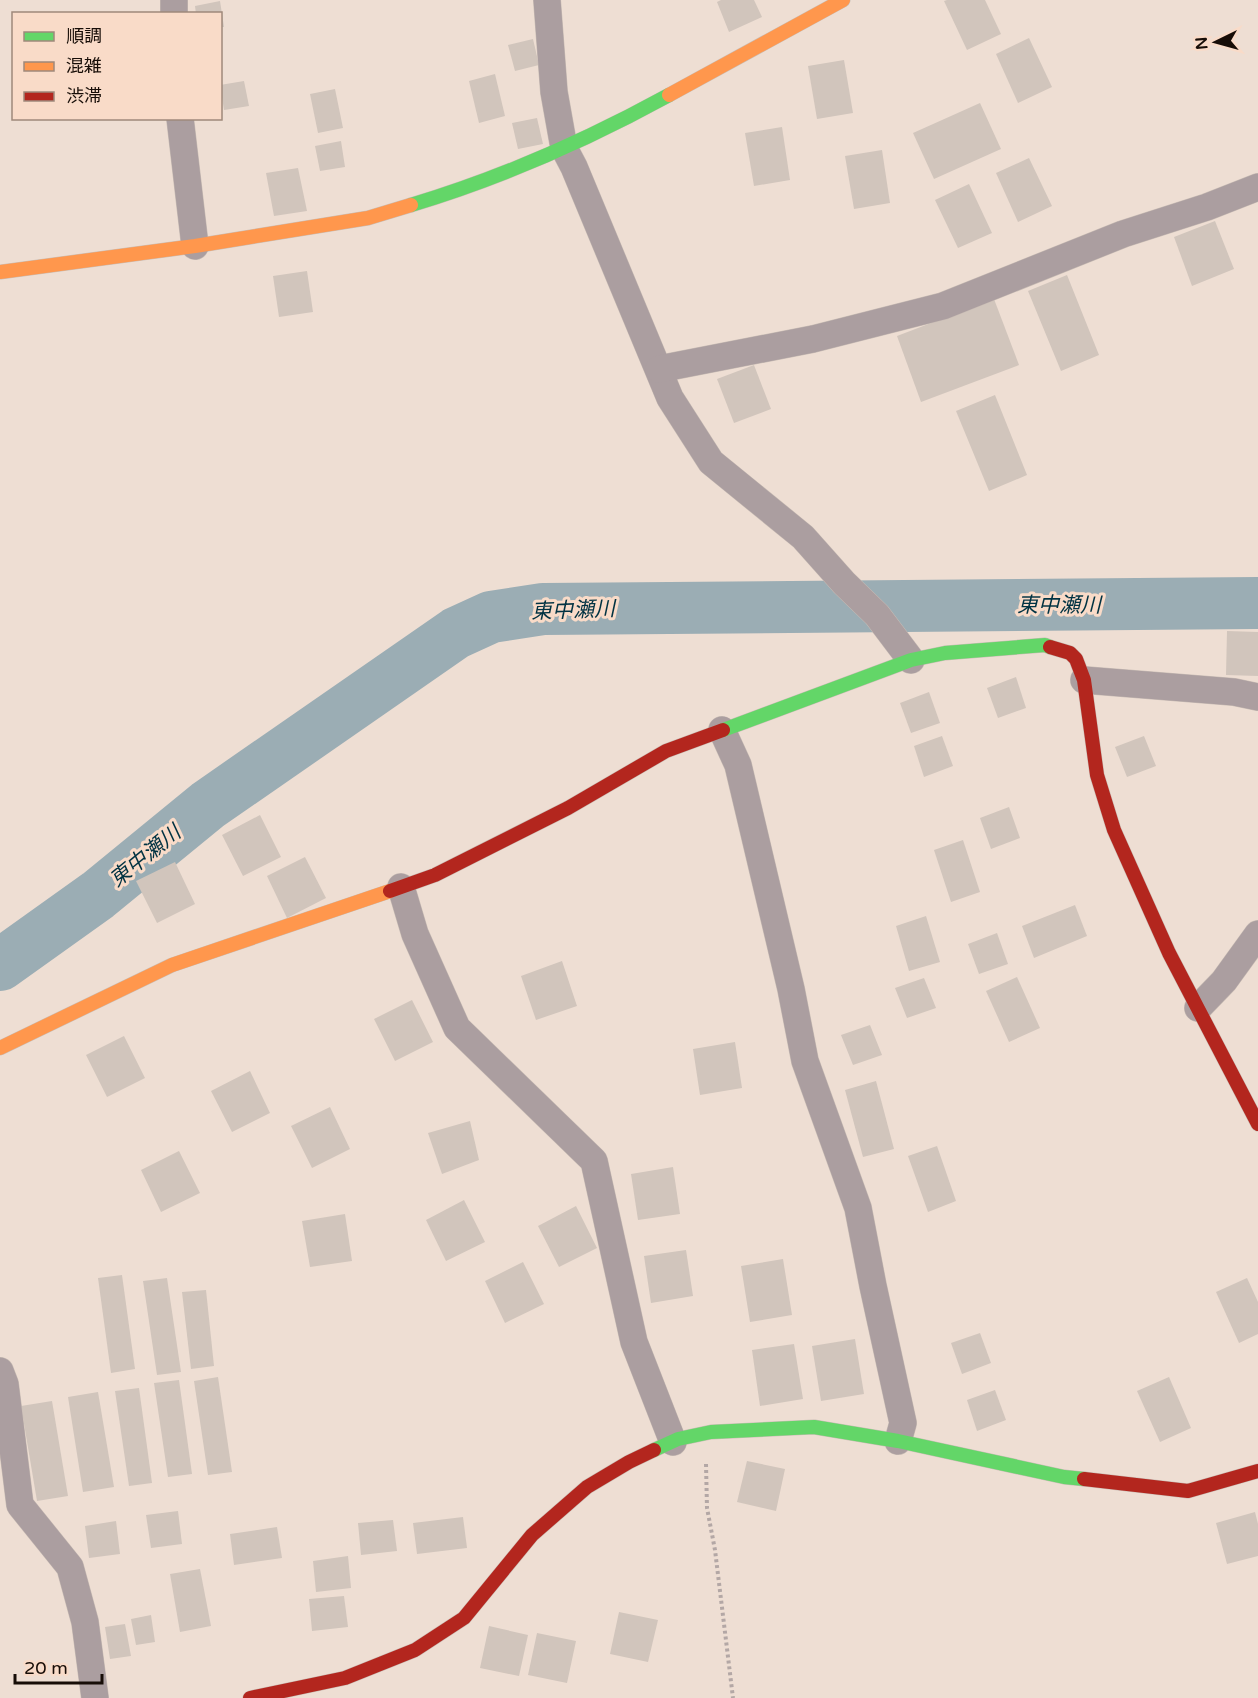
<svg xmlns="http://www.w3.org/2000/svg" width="1258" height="1698" font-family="'Varela Round','Noto Sans JP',sans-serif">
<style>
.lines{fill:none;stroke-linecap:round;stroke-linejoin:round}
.river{stroke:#9badb4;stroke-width:52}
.building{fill:#d1c5bc}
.street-casing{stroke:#c9bdb5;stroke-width:28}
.fast-casing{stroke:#c9bdb5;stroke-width:15}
.slow-casing{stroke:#c9bdb5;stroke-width:15}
.jam-casing{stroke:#c9bdb5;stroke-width:15}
.path{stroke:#b3a7a5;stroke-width:4;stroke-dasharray:3 3;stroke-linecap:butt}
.street{stroke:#ab9ea0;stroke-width:27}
.fast{stroke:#63d668;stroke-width:14}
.slow{stroke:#ff974d;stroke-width:14}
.jam{stroke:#b3261e;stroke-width:14}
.labels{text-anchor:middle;stroke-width:6;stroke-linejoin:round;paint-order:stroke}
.water-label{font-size:21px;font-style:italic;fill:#003242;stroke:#f9dbc8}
</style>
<rect width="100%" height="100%" fill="#eeded3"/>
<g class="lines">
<polyline class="river" points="0,965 98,895 208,805 456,633 491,617 543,609 1258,603"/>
</g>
<g class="building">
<polygon points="721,0 754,0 762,17 729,32 717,2"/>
<polygon points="947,0 985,0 1001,34 967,50 944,1"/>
<polygon points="220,1 224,27 220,27 221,14 196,14 195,6"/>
<polygon points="1029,38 1052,87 1018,103 996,54"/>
<polygon points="533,39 539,65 515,71 508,45"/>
<polygon points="844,60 853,113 817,119 808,66"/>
<polygon points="495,74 505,116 479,123 469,81"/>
<polygon points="244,81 249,106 224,110 220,85"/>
<polygon points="335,89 343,128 318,133 310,94"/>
<polygon points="980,103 1001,149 934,179 913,133"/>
<polygon points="537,118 543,144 518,149 512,123"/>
<polygon points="782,127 790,180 754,186 745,133"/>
<polygon points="341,141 345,167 320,171 315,146"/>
<polygon points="882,150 890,203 854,209 845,156"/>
<polygon points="1029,158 1052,206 1018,222 996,173"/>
<polygon points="298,168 307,211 274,216 266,173"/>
<polygon points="969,184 992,233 958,248 935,200"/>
<polygon points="1215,221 1234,269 1192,286 1174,237"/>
<polygon points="307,271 313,312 279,317 273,276"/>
<polygon points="1067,275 1099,355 1061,371 1028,291"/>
<polygon points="994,299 1019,365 921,402 897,336"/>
<polygon points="754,365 771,409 734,423 717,379"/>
<polygon points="995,395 1027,475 989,491 956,411"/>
<polygon points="1227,631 1258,632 1258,676 1226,675"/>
<polygon points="1016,677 1026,708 998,718 987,688"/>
<polygon points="929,692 940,723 911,733 900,703"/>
<polygon points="942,736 953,766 924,777 914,746"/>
<polygon points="1144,736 1156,766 1127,777 1115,747"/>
<polygon points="1009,807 1020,838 991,849 980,818"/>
<polygon points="260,815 281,857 243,876 222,835"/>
<polygon points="963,840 980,892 951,902 934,850"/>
<polygon points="305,857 326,898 287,918 267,876"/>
<polygon points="175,862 195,904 157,923 136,881"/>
<polygon points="1075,905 1087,936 1034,958 1022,926"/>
<polygon points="926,916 940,962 909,971 896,926"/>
<polygon points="997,933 1008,964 979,974 968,944"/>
<polygon points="562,961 577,1006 536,1020 521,976"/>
<polygon points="1017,977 1040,1028 1009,1042 986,991"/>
<polygon points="924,978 936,1008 907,1018 895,988"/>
<polygon points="412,1000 433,1042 395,1061 374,1019"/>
<polygon points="870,1025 882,1055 853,1065 841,1035"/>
<polygon points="124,1036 145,1078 107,1097 86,1055"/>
<polygon points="735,1042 742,1088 700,1095 693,1049"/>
<polygon points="250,1071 270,1113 232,1132 211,1091"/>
<polygon points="876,1081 894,1149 863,1157 845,1090"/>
<polygon points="330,1107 350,1149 312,1168 291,1126"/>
<polygon points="470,1121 479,1160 442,1174 428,1133"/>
<polygon points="937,1146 956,1201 928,1212 908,1156"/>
<polygon points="179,1151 200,1193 161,1212 141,1170"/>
<polygon points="673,1167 680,1214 638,1220 631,1174"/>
<polygon points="464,1200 485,1242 446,1261 426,1220"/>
<polygon points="576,1206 597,1248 559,1267 538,1226"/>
<polygon points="345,1214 352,1261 310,1267 302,1221"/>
<polygon points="686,1250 693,1296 651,1303 644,1256"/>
<polygon points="783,1259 792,1315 750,1322 741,1266"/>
<polygon points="523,1262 544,1304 505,1323 485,1281"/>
<polygon points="122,1275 135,1369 111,1373 98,1278"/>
<polygon points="167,1278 181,1372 157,1375 143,1281"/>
<polygon points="1247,1278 1258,1302 1258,1334 1239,1343 1216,1292"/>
<polygon points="206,1290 214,1366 191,1369 182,1292"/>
<polygon points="980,1333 991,1363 962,1374 951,1343"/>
<polygon points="855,1339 864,1394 821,1401 812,1346"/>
<polygon points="794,1344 803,1399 760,1406 752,1350"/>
<polygon points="218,1377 232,1472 208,1475 194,1381"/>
<polygon points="1169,1377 1191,1428 1160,1442 1137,1391"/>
<polygon points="179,1380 192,1474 168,1477 154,1383"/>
<polygon points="139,1388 152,1483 129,1486 115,1391"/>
<polygon points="995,1390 1006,1420 977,1431 967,1400"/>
<polygon points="98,1392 114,1487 83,1492 68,1397"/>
<polygon points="52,1401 68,1496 37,1501 21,1406"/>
<polygon points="747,1461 785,1469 776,1511 737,1502"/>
<polygon points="178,1511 182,1544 151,1548 146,1515"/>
<polygon points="1255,1512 1258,1524 1258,1556 1227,1564 1216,1523"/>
<polygon points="463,1517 467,1548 417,1554 413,1523"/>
<polygon points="393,1520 397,1551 361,1555 358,1523"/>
<polygon points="116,1521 120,1554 89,1558 85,1526"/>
<polygon points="277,1527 282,1558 234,1565 230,1534"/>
<polygon points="348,1556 351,1588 316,1592 313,1561"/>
<polygon points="200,1569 211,1626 180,1632 170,1574"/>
<polygon points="344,1596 348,1627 312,1631 309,1599"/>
<polygon points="619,1612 658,1620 648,1662 610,1654"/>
<polygon points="151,1615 155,1642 136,1645 131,1619"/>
<polygon points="125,1624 131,1656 110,1659 105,1627"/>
<polygon points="489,1626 528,1635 519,1676 480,1668"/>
<polygon points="537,1633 576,1641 567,1683 528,1675"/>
</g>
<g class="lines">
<g class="street-casing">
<g id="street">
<polyline points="174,0 174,14"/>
<polyline points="547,0 554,92 564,148 574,167 670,398 711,462 803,537 844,583 877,615 911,660"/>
<polyline points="180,118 195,246"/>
<polyline points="659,369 813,339 943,306 1123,234 1207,207 1258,187"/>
<polyline points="1084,680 1234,692 1258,697"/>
<polyline points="722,730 738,765 791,989 805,1061 858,1208 873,1286 903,1423 898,1441"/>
<polyline points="401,887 415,934 457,1028 594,1161 634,1342 673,1442"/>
<polyline points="1198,1008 1224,981 1258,934"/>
<polyline points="0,1371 5,1384 20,1505 70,1567 85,1622 95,1698"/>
</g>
</g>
<g class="fast-casing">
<g id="fast">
<path d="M411,205C501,178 587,140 669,95"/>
<polyline points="723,730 911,660 945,653 1045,645 1050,647"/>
<polyline points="654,1450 678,1439 711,1432 814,1427 898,1441 1064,1477 1084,1479"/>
</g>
</g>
<g class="slow-casing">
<g id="slow">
<polyline points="669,95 843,0"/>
<polyline points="0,272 195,246 368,218 411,205"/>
<polyline points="0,1048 172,965 390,891"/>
</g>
</g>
<g class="jam-casing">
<g id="jam">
<polyline points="1050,647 1070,653 1076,659 1084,680 1097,775 1114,830 1169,953 1258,1124"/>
<polyline points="390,891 435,875 568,808 666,751 723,730"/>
<polyline points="1084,1479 1188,1491 1258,1471"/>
<polyline points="250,1698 345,1678 415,1650 464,1618 532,1535 587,1487 629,1462 654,1450"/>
</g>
</g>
<polyline class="path" points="706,1464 707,1508 715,1550 733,1698"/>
<use href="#street" class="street"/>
<use href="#fast" class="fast"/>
<use href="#slow" class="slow"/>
<use href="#jam" class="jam"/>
</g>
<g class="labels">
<g class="water-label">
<text x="1059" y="612">東中瀬川</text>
<text transform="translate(573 610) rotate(-2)" y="7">東中瀬川</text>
<text transform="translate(145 856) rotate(-39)" y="7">東中瀬川</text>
</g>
</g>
<rect x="12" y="12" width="210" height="108" fill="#f9dbc8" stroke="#9f897b" stroke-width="1.5"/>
<rect x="24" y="32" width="30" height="9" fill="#63d668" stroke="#9f897b" stroke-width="1.5"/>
<text x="66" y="42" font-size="18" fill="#170d07">順調</text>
<rect x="24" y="62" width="30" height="9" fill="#ff974d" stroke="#9f897b" stroke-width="1.5"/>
<text x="66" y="72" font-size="18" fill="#170d07">混雑</text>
<rect x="24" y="92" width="30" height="9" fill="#b3261e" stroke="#9f897b" stroke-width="1.5"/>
<text x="66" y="102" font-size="18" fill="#170d07">渋滞</text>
<g transform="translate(1216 42) rotate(265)" stroke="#f9dbc8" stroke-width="4.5" paint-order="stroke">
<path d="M0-4.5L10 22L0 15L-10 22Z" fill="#170d07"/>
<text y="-9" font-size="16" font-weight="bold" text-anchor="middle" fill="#170d07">N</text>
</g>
<path d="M15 1674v9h87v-9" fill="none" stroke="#170d07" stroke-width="3"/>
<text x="24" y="1674" font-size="18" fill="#170d07" stroke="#f9dbc8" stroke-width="4.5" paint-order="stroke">20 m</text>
</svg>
